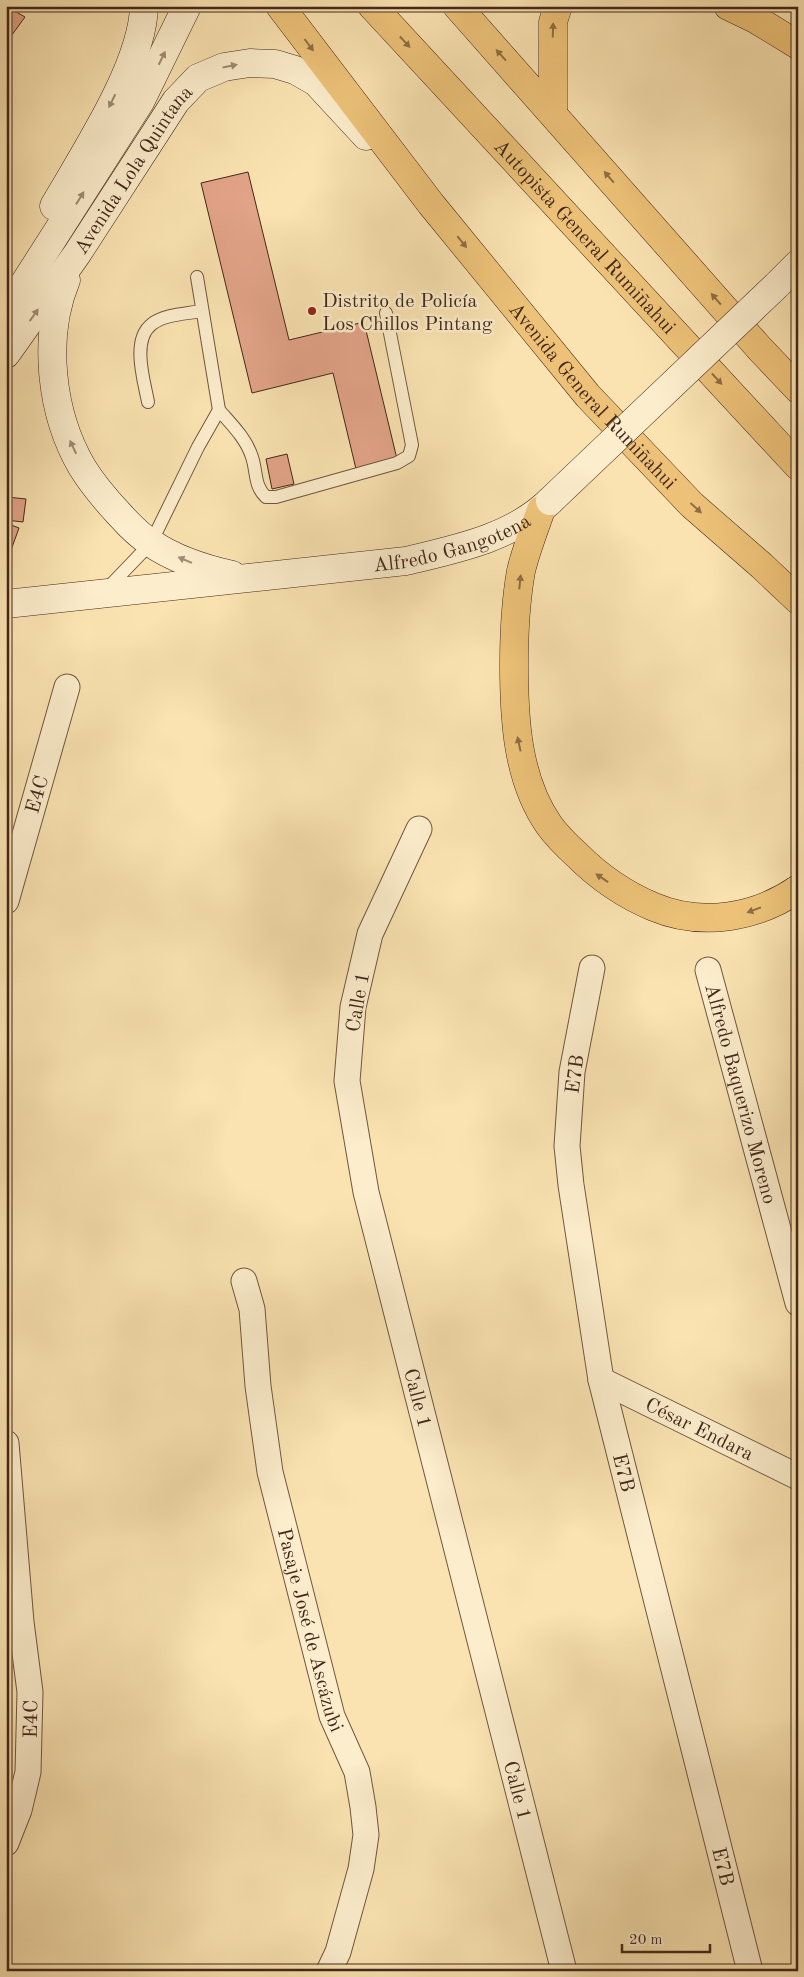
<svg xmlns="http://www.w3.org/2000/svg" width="804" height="1977" font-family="'Old Standard TT',serif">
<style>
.building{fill:#e3a489;stroke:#42271b}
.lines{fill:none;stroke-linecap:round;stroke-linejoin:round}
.lane-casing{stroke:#705640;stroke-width:14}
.street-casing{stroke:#705640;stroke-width:27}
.secondary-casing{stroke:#42271b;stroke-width:29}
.primary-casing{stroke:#42271b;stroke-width:29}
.highway-casing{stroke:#42271b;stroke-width:29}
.lane{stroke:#fcedcc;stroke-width:12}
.street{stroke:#fcedcc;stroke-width:25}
.secondary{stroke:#fcedcc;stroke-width:28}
.primary{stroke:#edc278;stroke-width:28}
.highway{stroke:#edc278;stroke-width:28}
.secondary-bridge-casing{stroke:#42271b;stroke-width:29;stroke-linecap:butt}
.secondary-bridge{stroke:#fcedcc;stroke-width:28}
.oneway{fill:#8f6d45}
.oneway2{fill:#9f8a74}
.poi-dot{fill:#8f2418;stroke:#fcedcc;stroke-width:2}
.labels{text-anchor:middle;stroke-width:5;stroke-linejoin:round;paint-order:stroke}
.street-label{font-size:20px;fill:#42271b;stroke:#fcedcc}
.poi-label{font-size:20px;fill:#42271b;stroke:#fcedcc;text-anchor:start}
</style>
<rect width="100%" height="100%" fill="#fae3b1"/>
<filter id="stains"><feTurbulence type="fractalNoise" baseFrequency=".004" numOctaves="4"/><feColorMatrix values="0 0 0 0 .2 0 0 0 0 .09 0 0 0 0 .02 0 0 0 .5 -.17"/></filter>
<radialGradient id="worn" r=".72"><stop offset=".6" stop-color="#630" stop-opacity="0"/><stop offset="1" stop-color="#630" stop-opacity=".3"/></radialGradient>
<g class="building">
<polygon points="6,6 25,17 6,43"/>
<polygon points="248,172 289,340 364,322 397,459 356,469 333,373 252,393 201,183"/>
<polygon points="287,454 294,484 272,489 266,459"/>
<polygon points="7,497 26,499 23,522 6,520"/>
<polygon points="6,523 19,528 6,564"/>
</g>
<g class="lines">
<g class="lane-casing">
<g id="lane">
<polyline points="197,277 219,410"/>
<path d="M148,402C144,380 131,340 152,324C165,314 186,314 201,311"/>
<path d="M105,591L151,543L198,447L219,410C231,424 246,438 252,457C257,472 254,486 266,497H276L397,463L409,456L412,445L386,313"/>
</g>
</g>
<g class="street-casing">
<g id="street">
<path id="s1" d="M419,829L370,934L353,1007L347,1081L366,1192L564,1971"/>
<path id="s2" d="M6,901L67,687"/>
<path id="s3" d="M592,968L572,1072L567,1146L571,1185L601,1380L750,1971"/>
<path id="s4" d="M708,970L798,1303"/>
<path id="s5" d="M244,1281L252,1309L258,1386L270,1472L332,1716L357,1772L363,1807L366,1835L361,1869L338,1952L329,1971"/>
<path id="s6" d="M601,1380L798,1477"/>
<polyline points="6,1443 21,1622 30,1692 28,1772 19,1810 6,1843"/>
</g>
</g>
<g class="secondary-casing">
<g id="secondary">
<path d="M54,206C84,154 143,65 144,6"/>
<path d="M66,280C42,338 51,414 82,467C93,485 106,500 120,515C129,525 140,536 151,543C174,559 205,569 232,575"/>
<polyline points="777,285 798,264"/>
<polyline points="6,312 140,102 187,6"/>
<path id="s7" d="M6,354L77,254L176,101L198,78L224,67L250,63L275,64L295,70L316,82L366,136"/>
<path id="s8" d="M6,604L406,561C456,549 512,538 550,501"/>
</g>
</g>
<g class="primary-casing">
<g id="primary">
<path id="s9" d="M280,6L431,204L588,396L692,505L762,566L798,600"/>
<path d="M541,510C534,530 526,550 521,571C516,599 514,636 514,665C514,719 517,779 549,825C557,836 567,846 577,855C600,878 625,895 654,907C702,927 756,918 798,889"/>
</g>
</g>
<g class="highway-casing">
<g id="highway">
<path id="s10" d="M372,6L798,466"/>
<polyline points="457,6 760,349 798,389"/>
<polyline points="728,6 757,20 798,45"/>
<polyline points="553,113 553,22 558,6"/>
</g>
</g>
<use href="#lane" class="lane"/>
<use href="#street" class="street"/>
<use href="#secondary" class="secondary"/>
<use href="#primary" class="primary"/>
<use href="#highway" class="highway"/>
<g class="secondary-bridge-casing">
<polyline id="secondary-bridge" points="550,501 777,285"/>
</g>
<use href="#secondary-bridge" class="secondary-bridge"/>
</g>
<defs><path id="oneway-solid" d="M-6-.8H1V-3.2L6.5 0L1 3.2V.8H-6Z" transform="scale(1.25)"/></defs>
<g class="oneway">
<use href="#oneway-solid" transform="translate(553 30) rotate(-88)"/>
<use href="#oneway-solid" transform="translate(405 42) rotate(47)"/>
<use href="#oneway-solid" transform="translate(309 45) rotate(53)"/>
<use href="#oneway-solid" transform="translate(501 55) rotate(-132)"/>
<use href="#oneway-solid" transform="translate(609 177) rotate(-131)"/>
<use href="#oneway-solid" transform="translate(462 242) rotate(51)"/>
<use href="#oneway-solid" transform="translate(716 299) rotate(-131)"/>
<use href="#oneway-solid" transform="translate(717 379) rotate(47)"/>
<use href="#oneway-solid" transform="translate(696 508) rotate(42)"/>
<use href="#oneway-solid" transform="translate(520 582) rotate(-84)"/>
<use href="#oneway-solid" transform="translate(519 744) rotate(-102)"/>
<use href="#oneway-solid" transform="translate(602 878) rotate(-146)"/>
<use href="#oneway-solid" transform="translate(754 910) rotate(160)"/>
</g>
<g class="oneway2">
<use href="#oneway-solid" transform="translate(162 58) rotate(-64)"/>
<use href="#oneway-solid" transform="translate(230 66) rotate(-11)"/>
<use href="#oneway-solid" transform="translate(112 101) rotate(116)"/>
<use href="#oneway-solid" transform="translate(80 198) rotate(-58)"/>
<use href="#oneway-solid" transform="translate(34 315) rotate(-55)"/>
<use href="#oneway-solid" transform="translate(73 447) rotate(-115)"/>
<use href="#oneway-solid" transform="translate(185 560) rotate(-157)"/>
</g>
<circle class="poi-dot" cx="312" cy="311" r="5"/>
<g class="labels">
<g class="street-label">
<text dy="7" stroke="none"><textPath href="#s7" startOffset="224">Avenida Lola Quintana</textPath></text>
<text dy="7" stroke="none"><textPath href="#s10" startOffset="314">Autopista General Rumiñahui</textPath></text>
<text dy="7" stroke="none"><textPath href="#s9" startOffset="500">Avenida General Rumiñahui</textPath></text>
<text dy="7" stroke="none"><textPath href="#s8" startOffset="451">Alfredo Gangotena</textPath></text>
<text dy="7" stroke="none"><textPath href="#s2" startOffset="111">E4C</textPath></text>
<text transform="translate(357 1002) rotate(-80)" y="7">Calle 1</text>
<text transform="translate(574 1074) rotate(-82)" y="7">E7B</text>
<text dy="7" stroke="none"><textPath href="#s4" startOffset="128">Alfredo Baquerizo Moreno</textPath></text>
<text dy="7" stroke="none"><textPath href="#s1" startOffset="590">Calle 1</textPath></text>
<text dy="7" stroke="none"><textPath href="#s6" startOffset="110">César Endara</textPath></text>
<text dy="7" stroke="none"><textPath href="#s3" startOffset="512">E7B</textPath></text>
<text dy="7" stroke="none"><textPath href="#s5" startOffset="356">Pasaje José de Ascázubi</textPath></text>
<text transform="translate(30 1719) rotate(-89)" y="7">E4C</text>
<text dy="7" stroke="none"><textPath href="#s1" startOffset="995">Calle 1</textPath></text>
<text dy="7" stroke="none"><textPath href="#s3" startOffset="918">E7B</textPath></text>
</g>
<g class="poi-label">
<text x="322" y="307">Distrito de Policía<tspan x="322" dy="23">Los Chillos Pintang</tspan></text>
</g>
</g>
<rect width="804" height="1977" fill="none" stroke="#fae3b1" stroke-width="25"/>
<rect x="8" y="8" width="789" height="1962" fill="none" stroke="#42271b" stroke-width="2.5"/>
<rect x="12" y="12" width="779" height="1952" fill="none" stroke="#42271b"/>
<path d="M622 1944v8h88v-8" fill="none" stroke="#42271b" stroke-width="2.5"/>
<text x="629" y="1944" font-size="15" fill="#42271b" stroke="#fcedcc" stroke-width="4" paint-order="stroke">20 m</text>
<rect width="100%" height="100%" filter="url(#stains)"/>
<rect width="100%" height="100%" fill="url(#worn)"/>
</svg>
